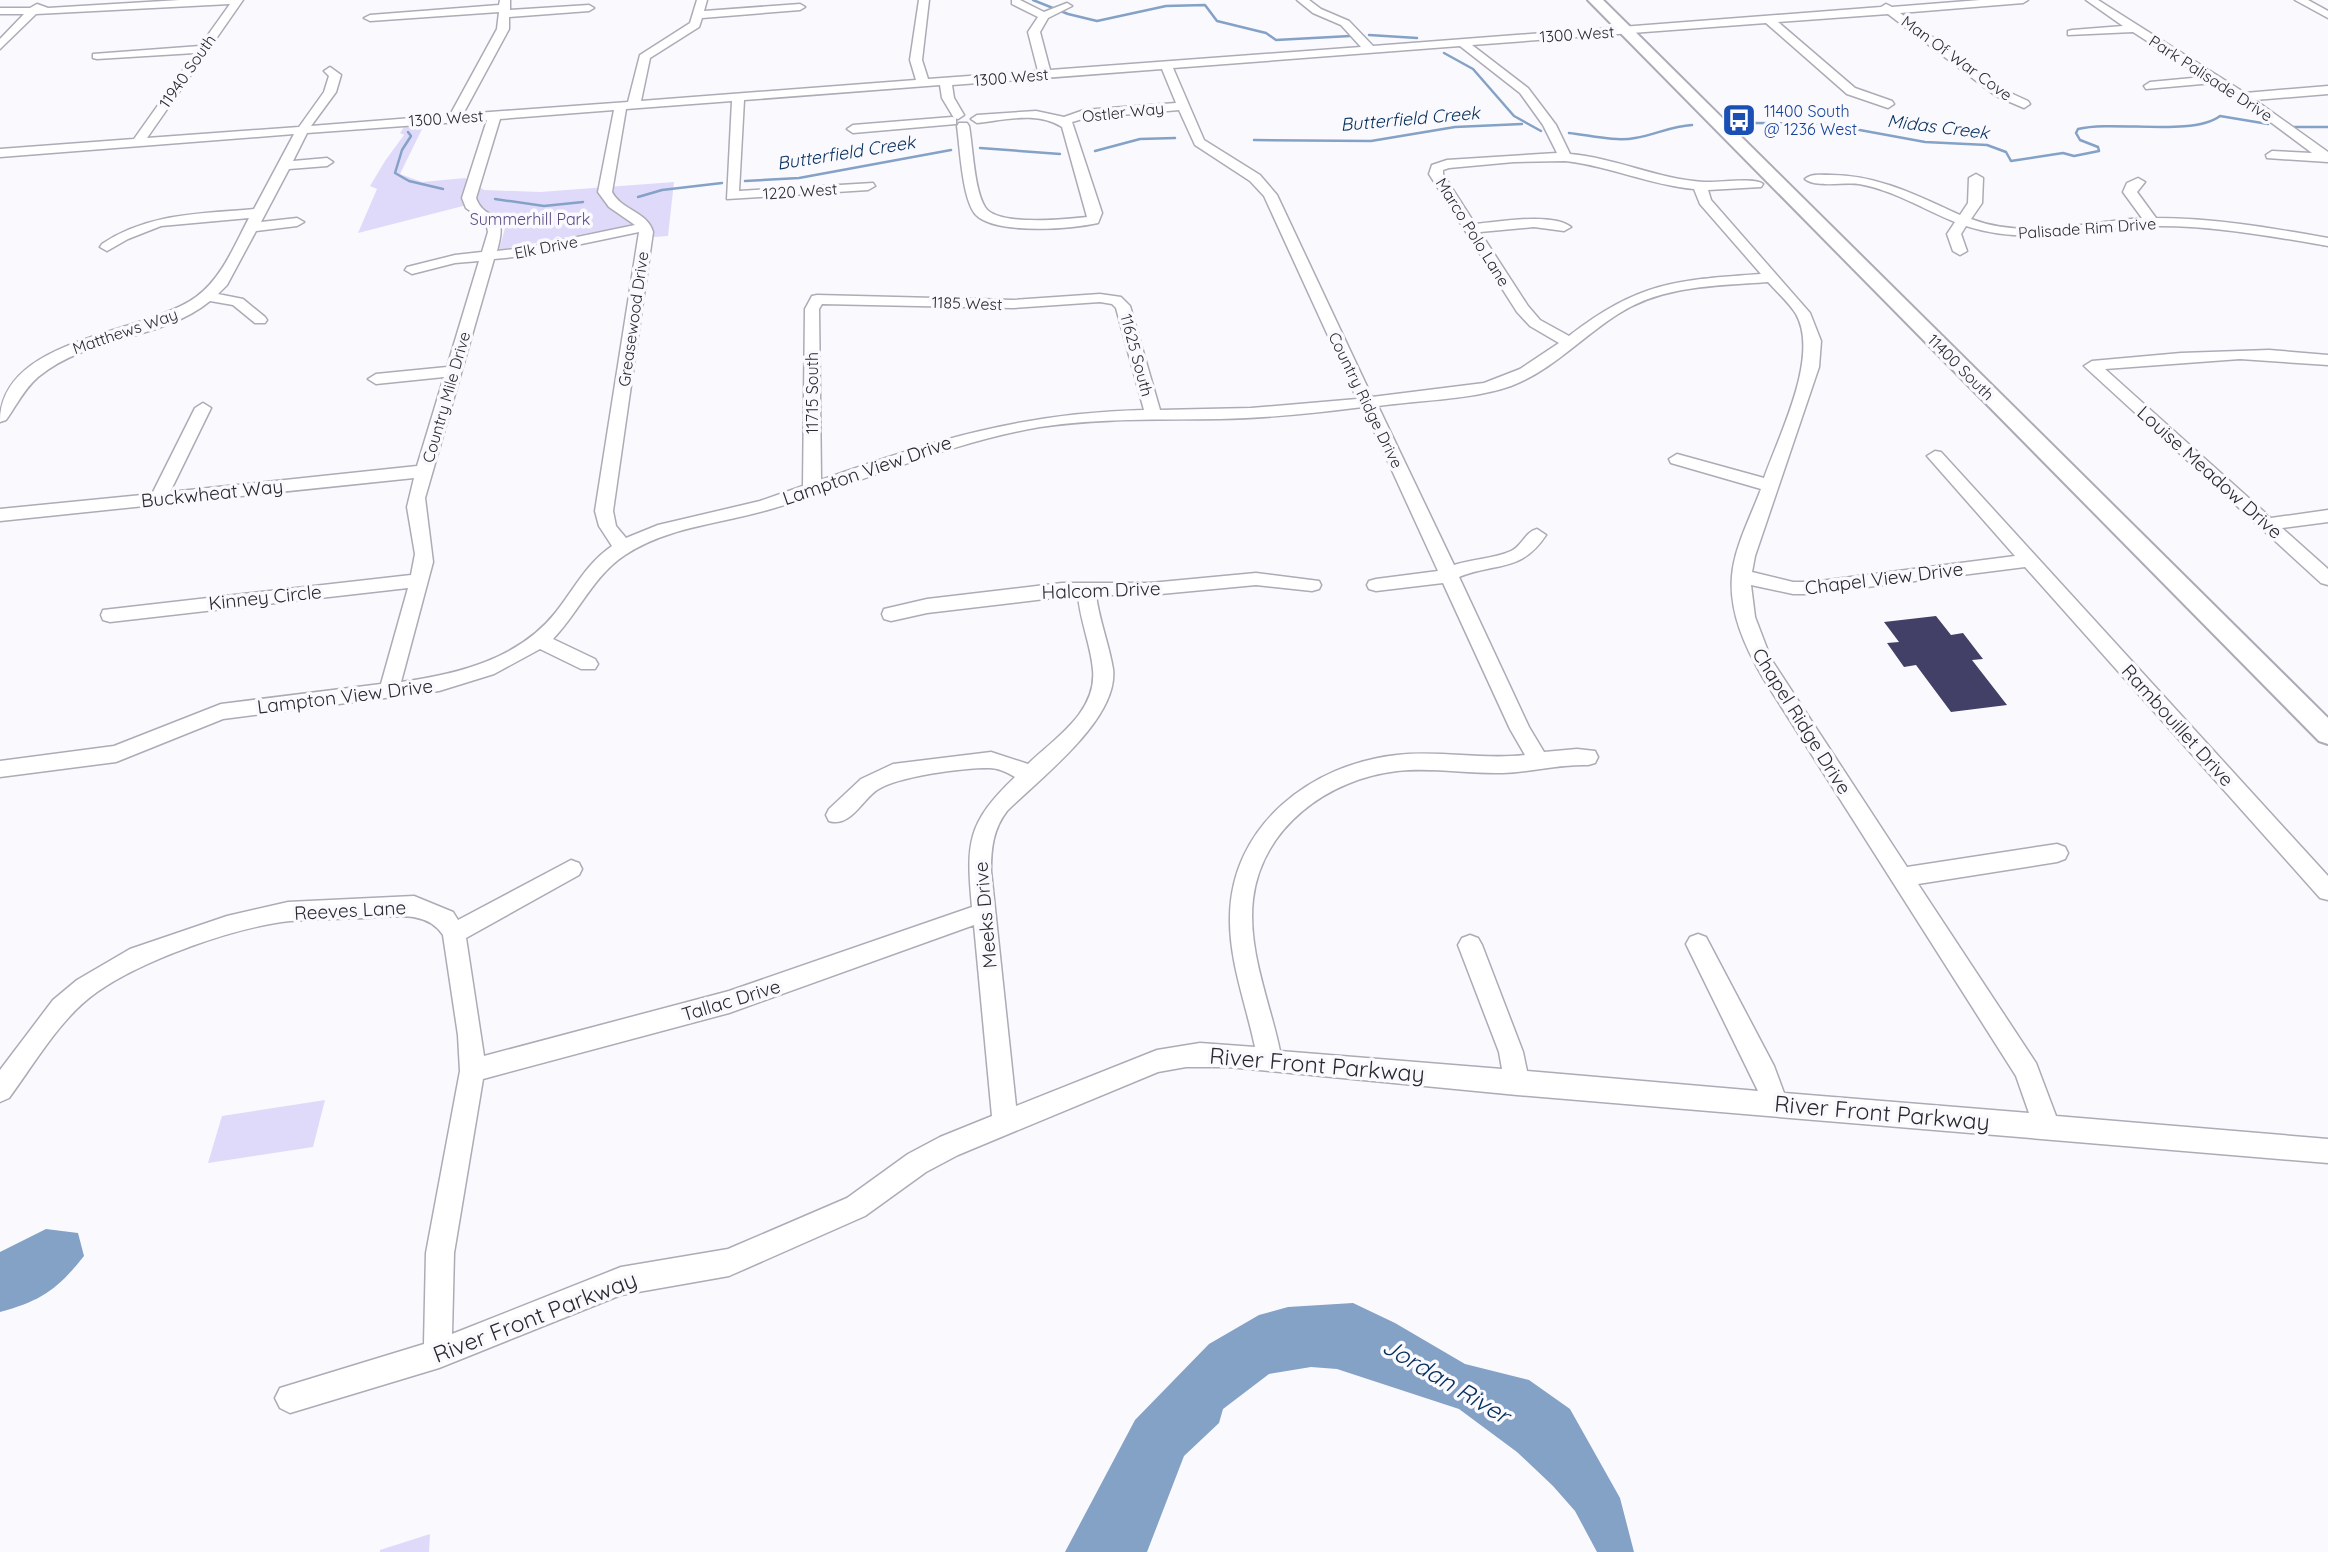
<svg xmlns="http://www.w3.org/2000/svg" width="2328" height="1552" font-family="Quicksand,sans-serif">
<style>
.green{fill:#e0dafa}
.water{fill:#84a1c6}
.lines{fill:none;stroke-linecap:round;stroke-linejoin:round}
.stream{stroke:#84a1c6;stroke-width:2.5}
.building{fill:#424066}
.minor-casing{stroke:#adabb6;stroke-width:3}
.major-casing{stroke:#adabb6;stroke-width:4}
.minor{fill:#fff;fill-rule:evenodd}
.major{fill:#fff;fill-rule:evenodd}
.labels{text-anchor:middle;stroke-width:7;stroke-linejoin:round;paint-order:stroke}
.far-street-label{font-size:16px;fill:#2a292d;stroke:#faf9fe}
.far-transit-label{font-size:16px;fill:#164399;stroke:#faf9fe;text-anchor:start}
.far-park-label{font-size:16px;fill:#5a4a84;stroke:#faf9fe}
.far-water-label{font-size:18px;font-style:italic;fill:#032d5b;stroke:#faf9fe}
.street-label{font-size:19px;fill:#2a292d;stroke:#faf9fe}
.near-street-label{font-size:23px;fill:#2a292d;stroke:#faf9fe}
.near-water-label{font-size:24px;font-style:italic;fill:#032d5b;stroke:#faf9fe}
</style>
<rect width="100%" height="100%" fill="#faf9fe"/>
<g class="green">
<polygon points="424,125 400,174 422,182 465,178 484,190 540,192 674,182 668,236 654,237 631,225 499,250 505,228 490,212 463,206 358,233 377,189 370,186 385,161 404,135 400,133 404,127"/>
<polygon points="325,1100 313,1147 208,1163 222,1116"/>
<polygon points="430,1534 429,1552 380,1552 380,1550"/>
</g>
<g class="water">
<path d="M46,1229L78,1233L84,1256C58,1289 41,1301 0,1312V1252Z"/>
<polygon points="1353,1303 1395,1323 1465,1364 1529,1380 1570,1409 1620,1498 1634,1552 1597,1552 1575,1511 1553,1486 1517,1452 1459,1409 1337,1369 1311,1367 1269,1374 1223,1409 1219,1423 1184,1456 1147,1552 1065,1552 1135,1420 1209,1344 1259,1315 1288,1307"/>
</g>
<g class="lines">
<g class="stream">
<polyline points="1033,0 1068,14 1097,21 1166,6 1205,5 1217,21 1266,33 1276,40 1350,36"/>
<polyline points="1369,35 1417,38"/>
<polyline points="1444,53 1473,69 1514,116 1541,131"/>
<path d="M1754,123L1827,124L1925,142L1987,145L2006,152L2011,161L2063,153L2074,156L2099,151L2098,147L2080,140L2076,133L2078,129C2114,120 2192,137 2220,116L2268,124"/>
<polyline points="2294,127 2328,127"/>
<polyline points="408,132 411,136 402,150 395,173 409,181 443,189"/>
<path d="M1569,133C1589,135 1615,142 1635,138C1655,135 1671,126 1692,125"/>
<polyline points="1254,140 1371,141 1455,127 1522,124"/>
<polyline points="980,148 1060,154"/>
<polyline points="1095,151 1140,139 1175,138"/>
<polyline points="745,181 799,178 951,150"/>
<polyline points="638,197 662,190 722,183"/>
<polyline points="495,199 544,206 583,202"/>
</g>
</g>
<polygon class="building" points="1936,616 1951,635 1963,633 1983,659 1972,660 2007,705 1951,712 1916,665 1904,667 1887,643 1899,642 1884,622"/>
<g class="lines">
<g class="minor-casing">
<g id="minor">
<path d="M180,0H243L147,138L299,127L324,92L329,76L324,71L330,67L341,75L336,92L311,126L450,115L497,29L499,12L370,21L364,18L370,15L499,5L500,0H510V10L589,5L594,8L589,11L509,17V29L463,114L628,102L640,55L690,23L697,0H707L704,11L800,4L805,7L800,10L702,18L699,27L650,58L641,101L916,80L910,60L919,0H929L922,60L928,79L1038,71L1028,32L1038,17L1012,4V0H1020L1044,12L1067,3L1072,6L1048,18L1040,32L1050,70L1361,47L1341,25L1313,13L1297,0H1309L1321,9L1349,21L1373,46L1881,7L1886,4L1892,7L1980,0H2028L2023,3L1900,13L2004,90L2028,101L2030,104L2024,108L1996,96L1888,14L1778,22L1855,88L1892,101L1894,104L1888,108L1847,94L1766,23L1472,45L1528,88L1556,125L1570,154C1616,158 1657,179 1704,182C1717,183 1754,177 1763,184L1761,187L1708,190L1711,200L1810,313L1821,341L1819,367L1755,556L1752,572L1793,582H1812L2015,556L1927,456L1935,451L1941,452L2328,876V900L2320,898L2025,567L1812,594H1793L1751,585L1755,617L1771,659L1907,867L2057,844L2065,847L2068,853L2065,859L2057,862L1918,884L2036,1063L2056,1116L2328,1139V1163L1517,1095L1228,1067H1186L1158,1072L958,1155L926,1172L865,1216L729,1276L621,1295L439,1368L290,1413L280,1408L275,1398L280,1388L424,1344L426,1253L460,1071L458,1035L443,935C426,909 391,917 365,918C340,919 315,919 290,921C235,927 142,960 97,992C60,1018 35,1063 9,1098L0,1102V1070L53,1000L77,980L130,949L227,916L288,902L414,896L453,912L458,920L571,860L579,863L582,869L579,875L466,938L484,1056L729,991L972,907C966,842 967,823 1015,777C1007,772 998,768 989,768C962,768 898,776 877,790C862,800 850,828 829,821L826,815L829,809L861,779L893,764L991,752L1028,764C1055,738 1097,712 1093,670C1091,645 1080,621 1078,595L927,613L891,621L884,619L882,614L884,609L927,599L1062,583H1150L1256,573L1319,581L1321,585L1319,589L1312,591L1256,585L1150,595H1096C1099,620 1109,644 1113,669C1119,719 1040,778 1007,811C993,829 991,849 991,871L1016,1106L1157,1050L1200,1043L1255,1047C1246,1004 1229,961 1230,917C1231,825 1312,764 1397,755C1440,750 1482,760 1525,755L1510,729L1443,583L1376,591L1369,589L1367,585L1369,581L1376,579L1438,571L1363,407C1316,413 1268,418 1220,419C1160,420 1099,418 1040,427C946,443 862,483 771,509C722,524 669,526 625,555C593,576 579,612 553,639L595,659L598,664L595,669H581L540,649L494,674L439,691L223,719L116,762L0,777V761L114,746L221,704L381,684L408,588L110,622L103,620L101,615L103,610L411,575L415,554L407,507L414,478L0,521V509L152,494L195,408L203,403L211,408L170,492L417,466L444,377L376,384L368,379L376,374L447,367L479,261L455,263L412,274L405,270L407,267L455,255L482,252L488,232L486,222L466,208L462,198L487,120L307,133L293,161L327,158L333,162L327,166L289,169L261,222L297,218L304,222L297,226L256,231L227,285L218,294L243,299L265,317L267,320L265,323H255L233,305L210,301C161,341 89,335 38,377C24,389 16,406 6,420L0,422C0,336 144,335 196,297C222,278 234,246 249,218L161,226L128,239L107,251L100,247L102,244C148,213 200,214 254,209L294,134L0,157V149L134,139L195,53L97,59L93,58V54L200,46L230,4L36,14L0,49V39L24,14H0V8H30L37,4L48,8ZM1460,46L1520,93L1543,125L1557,153L1447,160L1432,165L1429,174L1517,312L1530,326L1559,343L1520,369L1484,383L1372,397L1277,195L1260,175L1204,140L1173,68ZM1162,69L1176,103L1084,110L1064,117L1036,111L977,115L971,119L977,123C1005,120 1037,111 1062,127L1087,217C1067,219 997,227 985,207C974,189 973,148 969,126L967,123H959L957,126C960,147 962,200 976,215C996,235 1072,229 1098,223L1102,213L1072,122L1086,118L1179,110L1195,145L1250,181L1264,196L1357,399L1251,408L1160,410L1130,306L1121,297L1100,294L1013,300L817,295L812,296L805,309L803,486L760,501L658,525L626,538L616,526L613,511L653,232C648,212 621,210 612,192L626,109L732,101L727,199L868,190L875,186L873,183L739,191L744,100L940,85L942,98L954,118L958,119L964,115L954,98L952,85ZM614,110L598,192L609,207L635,225L524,248L497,251C510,205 485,224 476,198L500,119ZM1565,161C1610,166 1650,185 1694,189L1700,204L1761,274C1676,280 1639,282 1569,336L1540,320L1528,306L1480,232L1534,227L1564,231L1571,227C1553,212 1498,222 1475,224L1443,174V170L1449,168L1514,162ZM639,232L595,511L599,526L612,546C586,564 575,588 556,612C519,659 458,674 401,682L433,562L425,498L494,259L524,256ZM1768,282C1777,292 1789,303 1796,314C1820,356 1779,435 1764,478L1677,454L1669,459L1671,463L1761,489C1751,516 1734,548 1732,576C1729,612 1745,647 1763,678L2016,1076L2029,1113L1784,1093L1774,1066L1706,937L1698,934L1690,937L1686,944L1758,1091L1527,1071L1523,1052L1482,945L1478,938L1470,935L1462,938L1458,945L1499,1052L1502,1069L1280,1051C1270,1002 1247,950 1253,899C1262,827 1328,779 1397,771C1432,767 1468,774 1503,773C1532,772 1559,764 1588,765L1595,763L1598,757L1595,751L1577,749L1544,752L1529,727L1459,577C1496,562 1521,573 1546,535L1537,529C1525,532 1522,546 1511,551C1493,559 1472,559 1454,565L1378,406C1421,400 1470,400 1511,386C1551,371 1582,337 1618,314C1663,285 1716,286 1768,282ZM1100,302L1112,304L1116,308L1144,410C1023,413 933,440 821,480L819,309L822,304L1013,308ZM974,925L992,1116L940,1137L908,1154L847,1198L728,1249L621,1267L452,1334L454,1253L483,1079L729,1013Z"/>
<polygon points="2086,0 2098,0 2245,93 2328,86 2328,94 2255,100 2328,152 2328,162 2267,158 2266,155 2272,151 2312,153 2253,109 2213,83 2146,89 2144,86 2150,82 2203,77 2133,32 2068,35 2068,31 2072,30 2123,26"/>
<polygon points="2295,0 2308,0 2328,11 2328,18"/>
<polygon points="952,117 956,118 956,124 853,133 847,129 853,125"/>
<path d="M1976,174L1983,178L1982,203L1971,219C2026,240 2086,222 2142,218L2123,192L2127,183L2138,178L2145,182L2137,192L2156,218C2214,218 2271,228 2328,238V246C2270,236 2211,225 2152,226C2086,227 2032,247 1966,226L1961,234L1967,251L1960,255L1953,251L1947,234L1955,222C1923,209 1893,190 1859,184C1844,182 1816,188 1805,179C1812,173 1822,175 1831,175C1878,175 1918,196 1960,215L1968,203L1969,178Z"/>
<polygon points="2269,350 2328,355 2328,365 2240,359 2105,369 2271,518 2328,510 2328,522 2282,528 2328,569 2328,585 2321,583 2084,366 2092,361 2181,353"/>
</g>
</g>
<g class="major-casing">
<polygon id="major" points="1588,0 1603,0 2328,718 2328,744 2319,741"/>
</g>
<use href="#minor" class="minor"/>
<use href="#major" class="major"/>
</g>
<defs>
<g id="bus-square" transform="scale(1.75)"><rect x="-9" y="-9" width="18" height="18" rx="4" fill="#1a4fb4" stroke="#faf9fe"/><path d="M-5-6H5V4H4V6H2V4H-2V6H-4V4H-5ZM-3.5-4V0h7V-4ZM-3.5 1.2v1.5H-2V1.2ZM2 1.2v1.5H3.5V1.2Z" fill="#fff"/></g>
</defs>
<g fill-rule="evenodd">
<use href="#bus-square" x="1739" y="120"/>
</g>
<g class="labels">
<g class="far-street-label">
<text transform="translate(1577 34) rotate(-4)" y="6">1300 West</text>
<text transform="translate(1957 58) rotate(36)" y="6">Man Of War Cove</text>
<text transform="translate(187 71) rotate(-55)" y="6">11940 South</text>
<text transform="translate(1011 77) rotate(-5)" y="6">1300 West</text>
<text transform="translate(2211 78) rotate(33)" y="6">Park Palisade Drive</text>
<text transform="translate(1123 112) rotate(-6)" y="6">Ostler Way</text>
<text transform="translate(446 118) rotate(-4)" y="6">1300 West</text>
<text transform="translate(800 191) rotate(-4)" y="6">1220 West</text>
<text transform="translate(2087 228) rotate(-4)" y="6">Palisade Rim Drive</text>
<text transform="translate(1473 232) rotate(58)" y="6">Marco Polo Lane</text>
<text transform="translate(546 247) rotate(-11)" y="6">Elk Drive</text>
<text transform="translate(967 303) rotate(2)" y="6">1185 West</text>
<text transform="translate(633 319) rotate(-82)" y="6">Greasewood Drive</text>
<text transform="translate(125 331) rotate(-19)" y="6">Matthews Way</text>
<text transform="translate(1137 355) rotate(75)" y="6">11625 South</text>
<text transform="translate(1961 367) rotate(45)" y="6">11400 South</text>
<text transform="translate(812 393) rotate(-90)" y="6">11715 South</text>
<text transform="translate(446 397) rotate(-74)" y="6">Country Mile Drive</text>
<text transform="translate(1366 400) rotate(64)" y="6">Country Ridge Drive</text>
</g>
<g class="far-transit-label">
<text x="1764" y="117">11400 South<tspan x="1764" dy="18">@ 1236 West</tspan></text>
</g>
<g class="far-park-label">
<text x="530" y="225">Summerhill Park</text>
</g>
<g class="far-water-label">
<text transform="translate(1410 119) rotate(-5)" y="6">Butterfield Creek</text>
<text transform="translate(1938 127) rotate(7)" y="6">Midas Creek</text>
<text transform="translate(846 153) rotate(-9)" y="6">Butterfield Creek</text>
</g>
<g class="street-label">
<text transform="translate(867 470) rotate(-19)" y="7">Lampton View Drive</text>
<text transform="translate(2210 472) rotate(42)" y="7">Louise Meadow Drive</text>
<text transform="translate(212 493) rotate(-6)" y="7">Buckwheat Way</text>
<text transform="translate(1884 578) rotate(-7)" y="7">Chapel View Drive</text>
<text transform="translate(1101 590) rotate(-2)" y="7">Halcom Drive</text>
<text transform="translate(265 597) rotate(-6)" y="7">Kinney Circle</text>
<text transform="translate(345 696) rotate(-7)" y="7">Lampton View Drive</text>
<text transform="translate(1802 721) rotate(58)" y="7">Chapel Ridge Drive</text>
<text transform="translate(2178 725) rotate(48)" y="7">Rambouillet Drive</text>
<text transform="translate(350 910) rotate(-3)" y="7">Reeves Lane</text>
<text transform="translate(985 915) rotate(-95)" y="7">Meeks Drive</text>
<text transform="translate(731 1000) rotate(-17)" y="7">Tallac Drive</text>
</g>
<g class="near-street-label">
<text transform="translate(1317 1065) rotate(5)" y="8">River Front Parkway</text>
<text transform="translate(1882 1113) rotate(5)" y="8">River Front Parkway</text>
<text transform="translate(535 1317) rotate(-21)" y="8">River Front Parkway</text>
</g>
<g class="near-water-label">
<text transform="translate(1446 1381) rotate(31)" y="8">Jordan River</text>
</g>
</g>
</svg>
